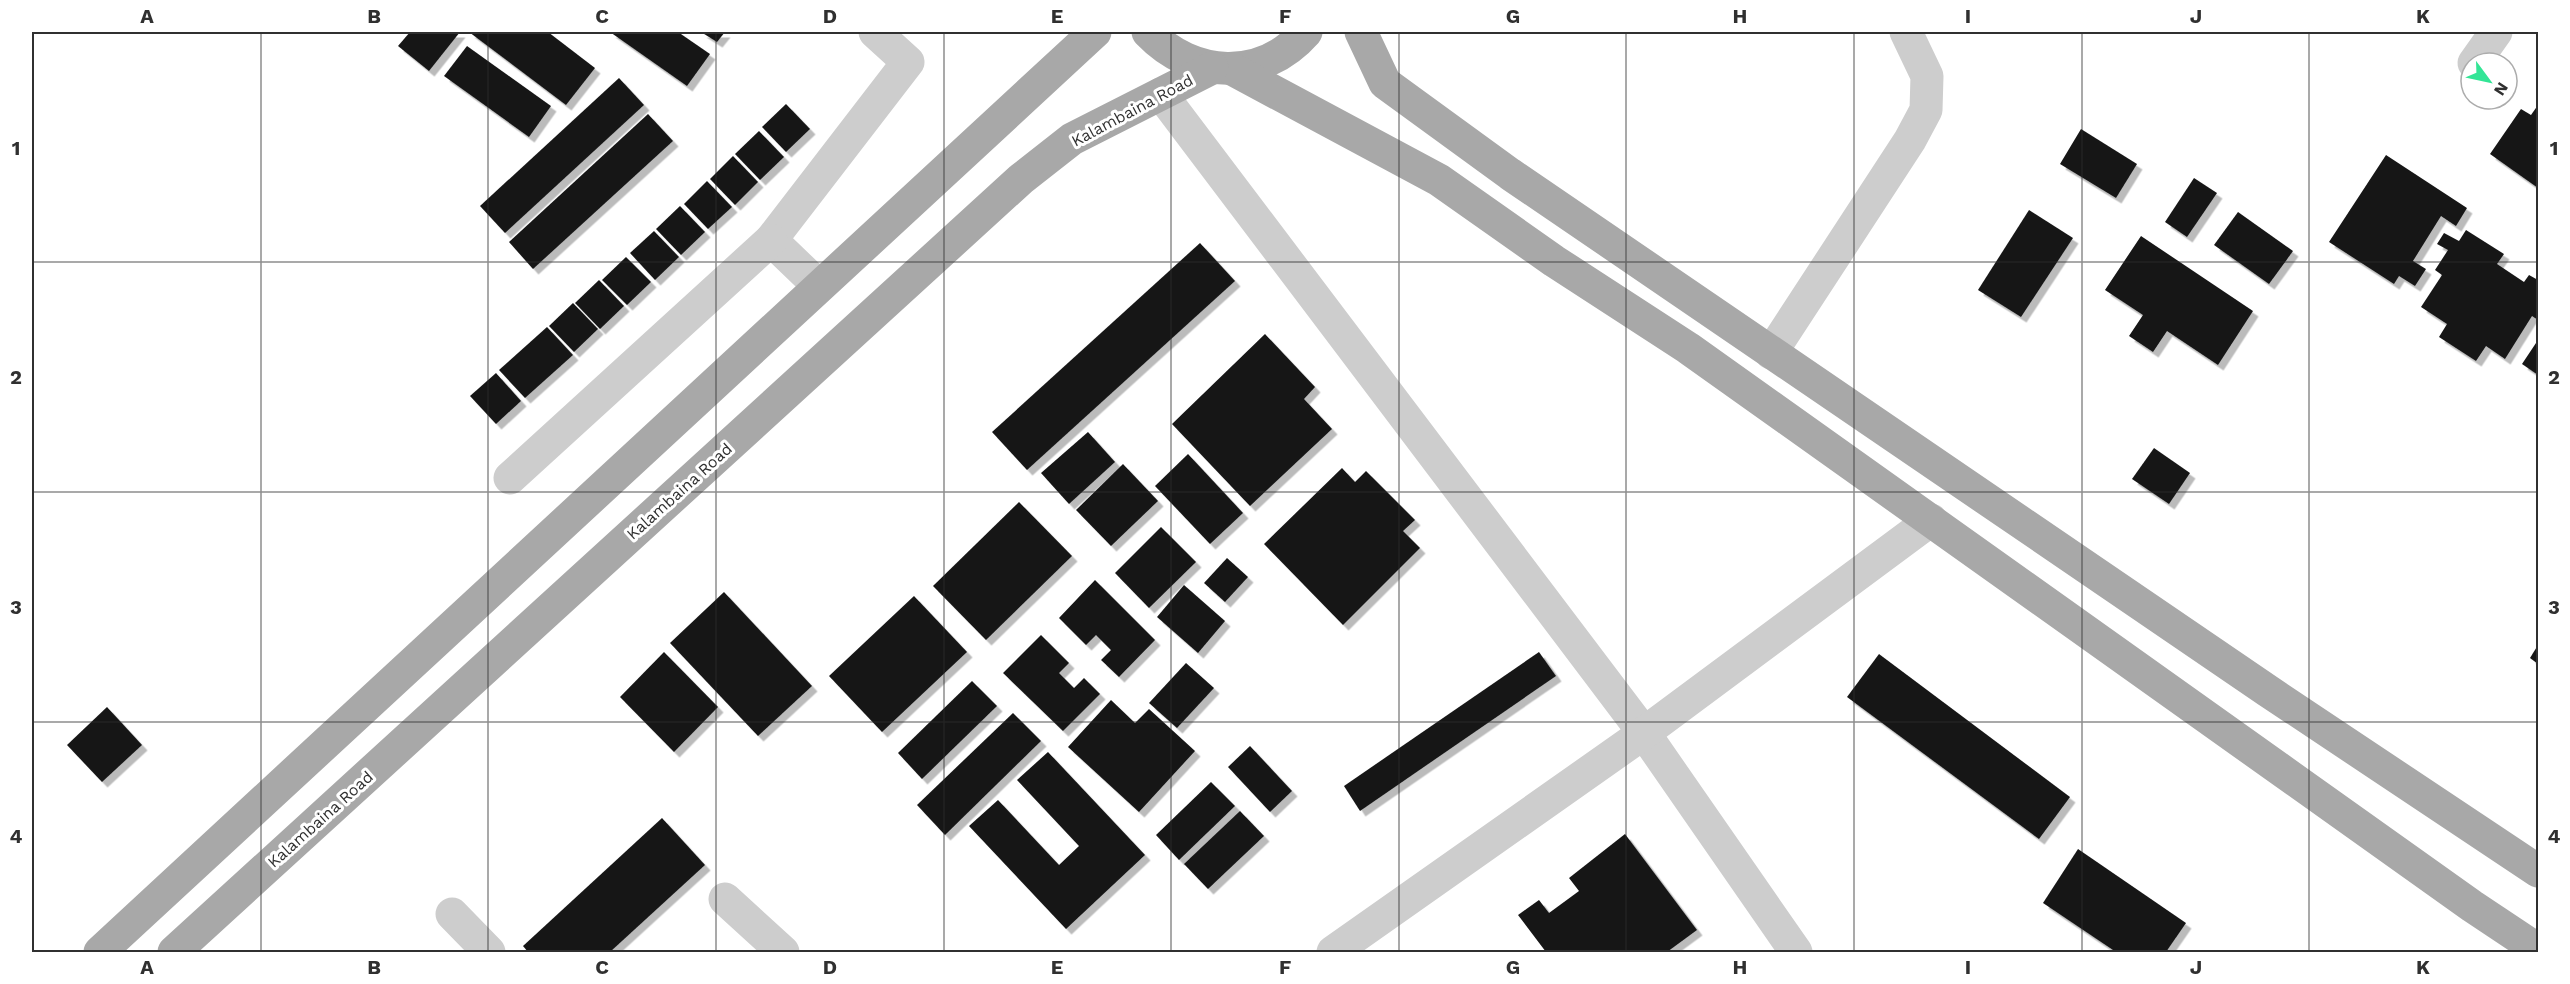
<svg xmlns="http://www.w3.org/2000/svg" width="2570" height="984" font-family="'Work Sans',sans-serif">
<style>
.building{fill:#171717;filter:url(#shadow)}
.lines{fill:none;stroke-linecap:round;stroke-linejoin:round}
.minor{stroke:#cdcdcd;stroke-width:33}
.major{stroke:#a8a8a8;stroke-width:33}
.grid{fill:none;stroke:#303030;stroke-width:1.5;stroke-opacity:0.55}
.labels{text-anchor:middle;stroke-width:6;stroke-linejoin:round;paint-order:stroke}
.street-label{font-size:16px;fill:#303030;stroke:#fff}
.neatline{fill:none;stroke:#303030;stroke-width:2}
.grid-label{font-size:20px;text-anchor:middle;font-weight:bold;fill:#303030}
</style>
<defs>
<filter id="shadow"><feDropShadow dx="5.5" dy="5.5" stdDeviation="0" flood-color="#0004"/></filter>
</defs>
<rect width="100%" height="100%" fill="#fff"/>
<g class="building">
<polygon points="410,32 460,32 429,71 398,46"/>
<polygon points="469,32 548,32 595,68 566,105"/>
<polygon points="610,32 678,32 710,54 687,86"/>
<polygon points="701,32 725,32 717,42"/>
<polygon points="467,46 551,106 529,137 444,76"/>
<polygon points="619,78 644,105 505,233 480,206"/>
<polygon points="786,104 810,129 786,152 762,127"/>
<polygon points="2538,105 2538,188 2490,154 2521,109 2531,115"/>
<polygon points="648,114 673,141 533,269 509,242"/>
<polygon points="2081,129 2137,164 2116,198 2060,164"/>
<polygon points="759,131 784,157 760,180 735,154"/>
<polygon points="2386,155 2467,208 2456,226 2441,216 2413,261 2426,269 2415,286 2399,276 2394,284 2329,242"/>
<polygon points="733,156 758,182 735,205 710,179"/>
<polygon points="2194,178 2217,193 2187,237 2165,222"/>
<polygon points="707,181 732,207 708,229 684,204"/>
<polygon points="680,206 705,232 681,255 656,229"/>
<polygon points="2029,210 2073,238 2021,317 1978,290"/>
<polygon points="2238,212 2293,251 2269,284 2214,245"/>
<polygon points="2466,230 2504,254 2497,264 2524,282 2529,275 2538,280 2538,320 2532,316 2505,359 2486,346 2476,361 2439,337 2447,324 2421,307 2442,275 2435,270 2448,250 2437,244 2444,233 2459,241"/>
<polygon points="654,231 679,257 655,280 630,253"/>
<polygon points="2141,236 2253,311 2218,365 2167,331 2153,352 2129,336 2143,315 2105,290"/>
<polygon points="1200,243 1235,281 1027,470 992,432"/>
<polygon points="626,257 651,282 627,305 602,280"/>
<polygon points="599,280 624,306 600,329 575,303"/>
<polygon points="573,303 598,329 574,352 549,326"/>
<polygon points="547,327 573,355 525,398 499,370"/>
<polygon points="1265,334 1315,387 1304,399 1332,429 1250,506 1172,424"/>
<polygon points="2538,340 2538,375 2522,364"/>
<polygon points="496,373 521,401 496,424 470,396"/>
<polygon points="1088,432 1115,462 1069,504 1041,473"/>
<polygon points="2154,448 2190,473 2169,504 2132,479"/>
<polygon points="1188,454 1243,513 1210,544 1155,486"/>
<polygon points="1123,464 1158,501 1111,546 1076,510"/>
<polygon points="1342,468 1355,482 1366,471 1415,520 1403,531 1420,548 1343,625 1264,544"/>
<polygon points="1019,502 1072,556 986,640 933,586"/>
<polygon points="1161,527 1196,562 1149,608 1115,573"/>
<polygon points="1227,558 1248,577 1225,602 1204,583"/>
<polygon points="1095,580 1155,640 1119,677 1101,660 1111,650 1096,635 1086,645 1059,618"/>
<polygon points="1184,585 1225,621 1198,653 1157,617"/>
<polygon points="724,592 812,686 758,736 670,643"/>
<polygon points="914,596 967,652 882,732 829,676"/>
<polygon points="1041,635 1069,663 1059,673 1074,688 1084,678 1100,694 1063,731 1003,673"/>
<polygon points="2538,645 2538,664 2530,658"/>
<polygon points="664,652 718,707 674,752 620,697"/>
<polygon points="1539,652 1556,676 1360,811 1344,786"/>
<polygon points="1879,654 2070,797 2039,839 1847,697"/>
<polygon points="1186,663 1214,688 1177,728 1149,703"/>
<polygon points="972,681 997,706 922,779 898,753"/>
<polygon points="1111,700 1135,723 1149,709 1195,751 1139,812 1068,747"/>
<polygon points="107,707 142,745 102,782 67,745"/>
<polygon points="1013,713 1041,741 945,835 917,805"/>
<polygon points="1250,746 1292,791 1270,812 1228,767"/>
<polygon points="1048,752 1145,855 1066,929 969,826 998,800 1059,865 1079,846 1017,780"/>
<polygon points="1211,782 1235,806 1179,860 1156,835"/>
<polygon points="1240,811 1264,836 1208,889 1184,864"/>
<polygon points="662,818 705,865 610,952 528,952 523,946"/>
<polygon points="1625,834 1697,930 1667,952 1546,952 1518,915 1539,900 1549,913 1579,891 1569,878"/>
<polygon points="2078,849 2186,923 2166,952 2116,952 2043,903"/>
</g>
<g class="lines">
<g class="minor">
<polyline points="2474,63 2496,32"/>
<polyline points="1161,94 1644,733 1796,952"/>
<polyline points="819,286 771,240 908,62 875,32"/>
<polyline points="1771,353 1910,140 1926,110 1927,76 1906,32"/>
<polyline points="510,478 771,240"/>
<polyline points="725,899 783,952"/>
<polyline points="452,914 489,952"/>
<polyline points="1333,952 1644,733 1931,520"/>
</g>
<g class="major">
<path d="M1148,32C1193,79 1262,82 1306,32"/>
<polyline points="1361,32 1385,83 1510,174 2268,691 2538,871"/>
<polyline points="1232,69 1439,180 1554,261 1688,348 2472,906 2538,950"/>
<polyline points="100,952 1095,32"/>
<polyline points="174,952 1021,179 1072,139 1212,68"/>
</g>
</g>
<path class="grid" d="M261,32V952M488,32V952M716,32V952M944,32V952M1171,32V952M1399,32V952M1626,32V952M1854,32V952M2082,32V952M2309,32V952M32,262H2538M32,492H2538M32,722H2538"/>
<g class="labels">
<g class="street-label">
<text transform="translate(1132 110) rotate(-28)" y="6">Kalambaina Road</text>
<text transform="translate(679 491) rotate(-42)" y="6">Kalambaina Road</text>
<text transform="translate(320 819) rotate(-42)" y="6">Kalambaina Road</text>
</g>
</g>
<rect width="2570" height="984" fill="none" stroke="#ffffff" stroke-width="66"/>
<g transform="translate(2489 81) rotate(123)"><circle r="28" fill="#ffffff" stroke="#acacac" stroke-width="1.5"/>
<path d="M0-4.5L10 22L0 15L-10 22Z" fill="#33e596"/>
<text y="-9" font-size="16" font-weight="bold" text-anchor="middle" fill="#303030">N</text>
</g>
<rect x="33" y="33" width="2504" height="918" class="neatline"/>
<g class="grid-label">
<text x="147" y="23">A</text>
<text x="374" y="23">B</text>
<text x="602" y="23">C</text>
<text x="830" y="23">D</text>
<text x="1057" y="23">E</text>
<text x="1285" y="23">F</text>
<text x="1513" y="23">G</text>
<text x="1740" y="23">H</text>
<text x="1968" y="23">I</text>
<text x="2196" y="23">J</text>
<text x="2423" y="23">K</text>
<text x="16" y="155">1</text>
<text x="2554" y="155">1</text>
<text x="16" y="384">2</text>
<text x="2554" y="384">2</text>
<text x="16" y="614">3</text>
<text x="2554" y="614">3</text>
<text x="16" y="843">4</text>
<text x="2554" y="843">4</text>
<text x="147" y="974">A</text>
<text x="374" y="974">B</text>
<text x="602" y="974">C</text>
<text x="830" y="974">D</text>
<text x="1057" y="974">E</text>
<text x="1285" y="974">F</text>
<text x="1513" y="974">G</text>
<text x="1740" y="974">H</text>
<text x="1968" y="974">I</text>
<text x="2196" y="974">J</text>
<text x="2423" y="974">K</text>
</g>
</svg>
